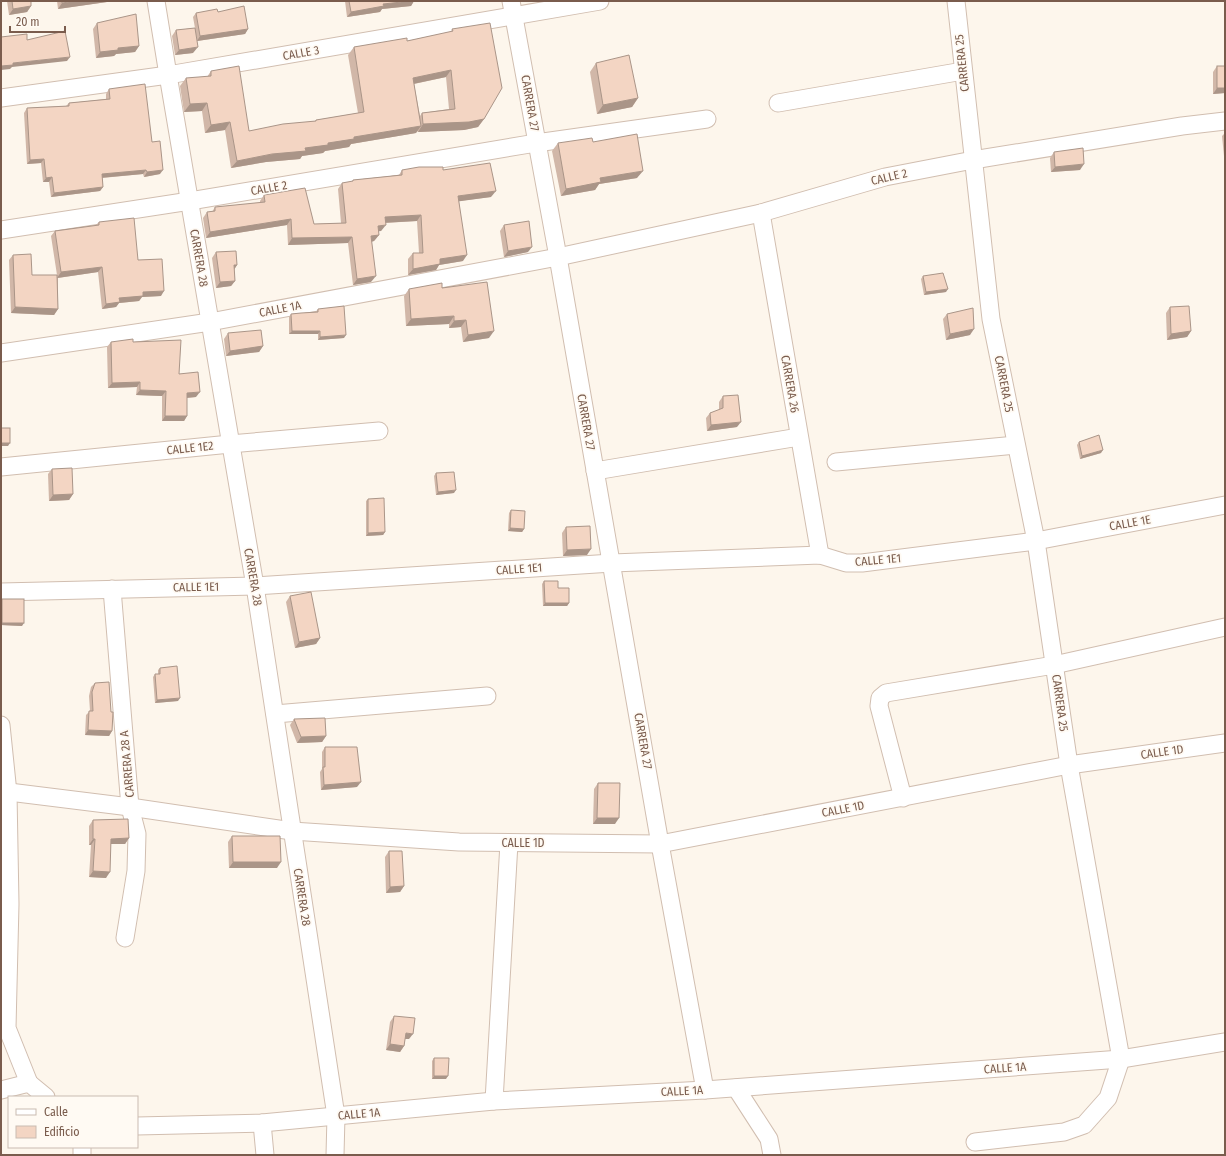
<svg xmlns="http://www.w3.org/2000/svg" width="1226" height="1156" font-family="'Fira Sans Condensed',sans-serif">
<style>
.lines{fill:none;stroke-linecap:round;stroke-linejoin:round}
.minor-casing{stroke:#d1beb0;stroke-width:19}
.minor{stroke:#fff;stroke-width:17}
.wall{fill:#d1b7a8;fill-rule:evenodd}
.shaded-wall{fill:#aa9588}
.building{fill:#f3d5c3;stroke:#aa9588}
.labels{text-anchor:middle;stroke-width:3.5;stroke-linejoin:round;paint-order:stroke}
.street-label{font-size:12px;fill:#7a5c4d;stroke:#fffaf3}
</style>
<rect width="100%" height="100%" fill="#fdf6ec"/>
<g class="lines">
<g class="minor-casing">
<g id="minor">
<polyline points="156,1 168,75 255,586 336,1116 335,1155"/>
<polyline points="511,1 558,257 660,844 705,1090"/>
<polyline points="956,1 991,319 1036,541 1069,765 1121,1059 1108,1098 1084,1125 1064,1132 975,1142"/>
<polyline points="1,98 168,75 600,1"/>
<polyline points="778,103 963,71"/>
<polyline points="761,213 820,555"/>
<polyline points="1,230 190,201 536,143 707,119"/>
<polyline points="1,353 210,322 558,257 761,213 885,177 973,160 1182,126 1225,121"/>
<polyline points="836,462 1016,445"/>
<polyline points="1,467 230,444 379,431"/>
<polyline points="595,471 799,437"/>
<polyline points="112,589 130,807 137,834 136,871 125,938"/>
<polyline points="1,592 255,586 612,563 820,555 846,563 862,563 1036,541 1225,505"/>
<polyline points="275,714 487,696"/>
<polyline points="1,725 8,793 10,904 7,1028 29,1083"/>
<polyline points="1,791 130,807 292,831 459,842 660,844 1069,765 1225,743"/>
<polyline points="903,798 879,706 880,698 886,693 1054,665 1225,627"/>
<polyline points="736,1088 769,1139 772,1155"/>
<polyline points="1,1090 29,1083 46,1097"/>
<polyline points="494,1101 509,843"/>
<polyline points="262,1123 265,1155"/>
<polyline points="137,1126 262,1123 494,1101 705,1090 1121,1059 1225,1042"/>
<polyline points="82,1147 82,1155"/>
</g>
</g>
<use href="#minor" class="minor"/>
</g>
<g class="wall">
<polygon points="7,1 31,1 31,6 27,12 9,15"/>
<polygon points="57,1 114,1 58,9"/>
<polygon points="345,1 414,1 411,6 382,9 380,12 347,17"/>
<polygon points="218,12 248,29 245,34 197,41 195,31 193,53 175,55 172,36 176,30 195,28 193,17 196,13"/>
<polygon points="97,23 139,46 135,52 116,54 114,56 96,58 93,29"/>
<path d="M452,29L484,119L478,127L464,130L418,132L417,131L416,133L351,144L349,147L325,151L323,153L302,156L300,159L266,162L231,168L225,130L205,133L202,111L184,112L180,86L186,78L207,77L211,71L249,131L315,121L316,120L358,113L348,55L354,47L407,41L451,32ZM446,77L449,109L422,113L420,116L414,84Z"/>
<polygon points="596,63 638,98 632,107 597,114 590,72"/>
<polygon points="1217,66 1225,66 1225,93 1213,94 1213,72"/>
<polygon points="109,89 152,142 160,174 144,177 143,174 102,178 103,187 100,191 51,197 49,182 43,182 41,163 27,164 24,113 27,108 66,106 69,103 106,99 106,94"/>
<polygon points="1225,133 1225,166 1222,136"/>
<polygon points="593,142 637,178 599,184 595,190 561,196 552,151 558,143"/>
<polygon points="1054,152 1080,170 1051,172 1050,158"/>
<polygon points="402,170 443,170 491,197 459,201 463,261 439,265 436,270 408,275 408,259 413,253 419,253 417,221 385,223 381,231 378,231 379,235 374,241 372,242 371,282 353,285 348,243 288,245 287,225 206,238 203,218 207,212 212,212 215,207 260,203 260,201 264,195 314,224 341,223 338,189 342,183 352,182 353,180 399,175"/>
<polygon points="99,222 138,260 161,296 142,297 139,301 119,303 116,307 102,309 98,272 58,278 58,309 54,315 11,313 9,260 13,255 32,275 57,275 51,236 55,231 96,225"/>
<polygon points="504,225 528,252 504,257 500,231"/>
<polygon points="216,252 237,265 234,270 235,281 231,286 216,288 212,258"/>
<polygon points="923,276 946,292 924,295 921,279"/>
<polygon points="442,288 489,338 463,342 461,327 449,328 449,324 406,326 404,296 409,289"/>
<polygon points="1170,307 1191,331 1187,337 1167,340 1166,313"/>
<polygon points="318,309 344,338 318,340 318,334 289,334 289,317 291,314 316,312"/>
<polygon points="947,314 970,335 946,340 943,319"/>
<polygon points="228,333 263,346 259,352 226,356 224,339"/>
<polygon points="111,342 133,342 196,397 187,398 187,416 184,421 162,421 162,396 136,395 137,387 108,388 107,347"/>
<polygon points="723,396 737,427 707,431 706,418 710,413 719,410 719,402"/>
<polygon points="1079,442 1101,453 1080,459 1077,445"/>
<polygon points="52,469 73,494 69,500 49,501 48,474"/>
<polygon points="436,473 454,493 436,495 434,476"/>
<polygon points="368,499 385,532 383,535 366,536 366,501"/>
<polygon points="511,510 524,529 522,532 508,531 509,513"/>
<polygon points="566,527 587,555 563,556 562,533"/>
<polygon points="544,581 558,588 569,603 567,606 543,606 542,584"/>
<polygon points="290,596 320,638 316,644 295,648 286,602"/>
<polygon points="2,599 22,626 1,625 1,601"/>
<polygon points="160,668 178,701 155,703 153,677 155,674 158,674 158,670"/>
<polygon points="95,683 112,731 109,736 85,735 86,715 90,711 89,696 91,687"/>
<polygon points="294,719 326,736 322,742 297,743 290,725"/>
<polygon points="325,747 357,787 321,790 320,772 322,769 322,752"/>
<polygon points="598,783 615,824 593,824 594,789"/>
<polygon points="93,820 129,838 125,844 111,844 106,878 89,877 91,845 89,845 89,826"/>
<polygon points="232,836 277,868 229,868 228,842"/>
<polygon points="389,851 404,886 400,892 386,893 385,857"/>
<polygon points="394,1016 409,1039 405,1039 404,1046 400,1052 386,1050 390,1022"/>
<polygon points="434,1058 446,1079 432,1079 432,1061"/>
</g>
<g class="shaded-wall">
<polygon points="76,1 114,1 58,9 62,3"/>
<polygon points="411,1 414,1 411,6 382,9 380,12 347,17 351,12 383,4"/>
<polygon points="31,6 27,12 9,15 13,9"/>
<polygon points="248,29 245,34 197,41 200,36"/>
<polygon points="139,46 135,52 116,54 114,56 96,58 100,52 118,48"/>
<polygon points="198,47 193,53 175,55 179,50"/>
<polygon points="70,57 67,61 12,67 10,69 1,70 1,66 13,63"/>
<polygon points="451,70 446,77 408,85 413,78"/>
<polygon points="1217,88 1225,88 1225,93 1213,94"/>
<polygon points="638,98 632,107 597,114 603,105"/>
<polygon points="207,103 202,111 184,112 190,104"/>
<polygon points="484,119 478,127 464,130 418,132 423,124"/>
<polygon points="230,122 225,130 205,133 211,125"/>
<polygon points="421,126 416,133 351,144 349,147 325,151 323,153 302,156 300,159 266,162 231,168 237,161 305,148 354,137"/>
<polygon points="44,159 41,163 27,164 30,160"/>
<polygon points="1084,164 1080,170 1051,172 1055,167"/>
<polygon points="146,170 143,174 99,178 102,174"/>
<polygon points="163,170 160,174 144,177 147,172"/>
<polygon points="643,171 637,178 599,184 595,190 561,196 566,189 600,178"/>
<polygon points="52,177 49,182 43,182 46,178"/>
<polygon points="103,187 100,191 51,197 54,193"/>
<polygon points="496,191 491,197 454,202 458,196"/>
<polygon points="421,215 417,221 380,223 385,217"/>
<polygon points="291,219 287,225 206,238 210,232"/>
<polygon points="386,225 381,231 373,232 378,226"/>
<polygon points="379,235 374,241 367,242 371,236"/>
<polygon points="352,237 348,243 288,245 292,238"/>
<polygon points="532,247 528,252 504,257 508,251"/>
<polygon points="467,255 463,261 439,265 436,270 408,275 413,269 440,259"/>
<polygon points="234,265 237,265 233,271"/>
<polygon points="102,267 98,272 57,278 61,272"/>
<polygon points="376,276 371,282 353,285 357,279"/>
<polygon points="235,281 231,286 216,288 220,282"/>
<polygon points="948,289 946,292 924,295 926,292"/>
<polygon points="164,291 161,296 142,297 139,301 119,303 116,307 102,309 106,304 119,298 143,292"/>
<polygon points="15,307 58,309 54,315 11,313"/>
<polygon points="454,316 449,324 406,326 411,319"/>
<polygon points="466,320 461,327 449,328 454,321"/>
<polygon points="974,329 970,335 946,340 950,334"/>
<polygon points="292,331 320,331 318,334 289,334"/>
<polygon points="494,331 489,338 463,342 468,335"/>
<polygon points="1191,331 1187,337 1167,340 1171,334"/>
<polygon points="346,335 344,338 318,340 320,337"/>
<polygon points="263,346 259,352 226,356 230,351"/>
<polygon points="140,382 137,387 108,388 112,383"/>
<polygon points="140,390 166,391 162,396 136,395"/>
<polygon points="200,392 196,397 184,398 187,393"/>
<polygon points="165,416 187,416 184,421 162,421"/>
<polygon points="741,422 737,427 707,431 711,425"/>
<polygon points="1,443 10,443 8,446 1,446"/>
<polygon points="1103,450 1101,453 1080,459 1082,456"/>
<polygon points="456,490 454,493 436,495 438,492"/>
<polygon points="73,494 69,500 49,501 53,495"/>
<polygon points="510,528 524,529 522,532 508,531"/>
<polygon points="385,532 383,535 366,536 368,533"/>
<polygon points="591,549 587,555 563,556 567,550"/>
<polygon points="545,603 569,603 567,606 543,606"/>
<polygon points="2,623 24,623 22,626 1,625"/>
<polygon points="320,638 316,644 295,648 299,642"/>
<polygon points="180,698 178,701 155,703 157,700"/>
<polygon points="88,730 112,731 109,736 85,735"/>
<polygon points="326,736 322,742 297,743 301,737"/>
<polygon points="361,782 357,787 321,790 324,785"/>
<polygon points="597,818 619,818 615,824 593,824"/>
<polygon points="129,838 125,844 107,844 111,839"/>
<polygon points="93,839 95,839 91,845 89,845"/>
<polygon points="233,862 281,862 277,868 229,868"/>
<polygon points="93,871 110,872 106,878 89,877"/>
<polygon points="404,886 400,892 386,893 390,887"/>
<polygon points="406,1033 413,1034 409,1039 402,1039"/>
<polygon points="390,1044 404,1046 400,1052 386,1050"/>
<polygon points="434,1076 448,1076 446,1079 432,1079"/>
</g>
<g class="building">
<polygon points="12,1 31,1 31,6 13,9"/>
<polygon points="62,1 76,1 62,3"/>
<polygon points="349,1 411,1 383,4 384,6 351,12"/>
<polygon points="244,6 248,29 200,36 196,13 217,9 218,12"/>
<polygon points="136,14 139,46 118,48 118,50 100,52 97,23"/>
<polygon points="490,23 502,88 484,119 469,122 423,124 422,113 455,109 451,70 413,78 421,126 354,137 354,139 328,143 328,145 305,148 306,151 272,154 237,161 230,122 211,125 207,103 190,104 186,78 211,76 211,71 239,66 249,131 283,124 316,121 316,120 364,112 354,47 407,38 407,41 453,31 452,29"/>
<polygon points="195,28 198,47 179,50 176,30"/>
<polygon points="65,31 70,57 13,63 13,65 1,66 1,37 27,34 27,40"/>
<polygon points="629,55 638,98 603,105 596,63"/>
<rect x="1217" y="66" width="8" height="22"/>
<polygon points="145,84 152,142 160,141 163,170 147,172 146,170 102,174 103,187 54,193 52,177 46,178 44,159 30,160 27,108 69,106 69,103 110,99 109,89"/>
<polygon points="637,134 643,171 600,178 601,182 566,189 558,143 592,138 593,142"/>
<polygon points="1083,148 1084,164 1055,167 1054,152"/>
<polygon points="490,163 496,191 458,196 467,255 440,259 440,264 413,269 413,253 423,253 421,215 385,217 386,225 378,226 379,235 371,236 376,276 357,279 352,237 292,238 291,219 210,232 207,212 215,211 215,207 265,202 264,195 305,188 314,224 346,223 342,183 353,181 353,180 402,175 402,170 419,167 443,167 443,170"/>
<polygon points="134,218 138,260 162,259 164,291 143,292 143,296 119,298 120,302 106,304 102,267 61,272 55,231 99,225 99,222"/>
<polygon points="529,221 532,247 508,251 504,225"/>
<polygon points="236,251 237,265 234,265 235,281 220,282 216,252"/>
<polygon points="31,254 32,275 57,275 58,309 15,307 13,255"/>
<polygon points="943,273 948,289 926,292 923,276"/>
<polygon points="487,282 494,331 468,335 466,320 454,321 454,316 411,319 409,289 442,283 442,288"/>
<polygon points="344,306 346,335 320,337 320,331 292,331 291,314 301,313 318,312 318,309"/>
<polygon points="1189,306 1191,331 1171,334 1170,307"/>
<polygon points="973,308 974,329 950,334 947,314"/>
<polygon points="261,330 263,346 230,351 228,333"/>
<polygon points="133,339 133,342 181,340 179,374 198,372 200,392 187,393 187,416 165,416 166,391 140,390 140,382 112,383 111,342"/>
<polygon points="738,395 741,422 711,425 710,413 723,408 723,396"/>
<rect x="1" y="428" width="9" height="15"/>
<polygon points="1099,435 1103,450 1082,456 1079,442"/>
<polygon points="72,468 73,494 53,495 52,469"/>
<polygon points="454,472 456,490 438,492 436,473"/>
<polygon points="384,498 385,532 368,533 368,499"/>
<polygon points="511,510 525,511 524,529 510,528"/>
<polygon points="590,526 591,549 567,550 566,527"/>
<polygon points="544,581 558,581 558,588 569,588 569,603 545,603"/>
<polygon points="311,592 320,638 299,642 290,596"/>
<rect x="2" y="599" width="22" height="24"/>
<polygon points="177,666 180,698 157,700 155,674 160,674 160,668"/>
<polygon points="109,682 111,712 113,712 112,731 88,730 89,711 93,711 92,692 95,683"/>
<polygon points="325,718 326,736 301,737 294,719"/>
<polygon points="325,747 357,747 361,782 324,785 323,767 325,767"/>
<polygon points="598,783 620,783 619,818 597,818"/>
<polygon points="128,819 129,838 111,839 110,872 93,871 95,839 93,839 93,820"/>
<polygon points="232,836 280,836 281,862 233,862"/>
<polygon points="389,851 402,851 404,886 390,887"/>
<polygon points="394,1016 415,1018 413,1034 406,1033 404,1046 390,1044"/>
<polygon points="434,1058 449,1058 448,1076 434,1076"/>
</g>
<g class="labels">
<g class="street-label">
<text transform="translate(301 53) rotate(-10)" y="4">CALLE 3</text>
<text transform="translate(962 63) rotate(-96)" y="4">CARRERA 25</text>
<text transform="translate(530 103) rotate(80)" y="4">CARRERA 27</text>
<text transform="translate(889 177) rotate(-13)" y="4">CALLE 2</text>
<text transform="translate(269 188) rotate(-10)" y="4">CALLE 2</text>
<text transform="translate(199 258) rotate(80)" y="4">CARRERA 28</text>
<text transform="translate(280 309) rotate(-11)" y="4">CALLE 1A</text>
<text transform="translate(790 384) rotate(80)" y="4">CARRERA 26</text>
<text transform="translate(1004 384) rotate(79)" y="4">CARRERA 25</text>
<text transform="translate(586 422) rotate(80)" y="4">CARRERA 27</text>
<text transform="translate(190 448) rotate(-6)" y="4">CALLE 1E2</text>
<text transform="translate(1130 523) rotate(-10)" y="4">CALLE 1E</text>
<text transform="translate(878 560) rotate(-5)" y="4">CALLE 1E1</text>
<text transform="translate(519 569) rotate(-4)" y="4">CALLE 1E1</text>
<text transform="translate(253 577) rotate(80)" y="4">CARRERA 28</text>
<text transform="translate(196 587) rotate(-1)" y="4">CALLE 1E1</text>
<text transform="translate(1060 703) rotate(82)" y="4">CARRERA 25</text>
<text transform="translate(643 741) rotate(80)" y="4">CARRERA 27</text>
<text transform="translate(1162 752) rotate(-8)" y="4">CALLE 1D</text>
<text transform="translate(127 764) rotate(-95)" y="4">CARRERA 28 A</text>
<text transform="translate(843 809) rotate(-11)" y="4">CALLE 1D</text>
<text x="523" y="847">CALLE 1D</text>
<text transform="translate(302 897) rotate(81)" y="4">CARRERA 28</text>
<text transform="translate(1005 1068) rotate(-4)" y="4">CALLE 1A</text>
<text transform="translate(682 1091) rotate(-3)" y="4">CALLE 1A</text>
<text transform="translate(359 1114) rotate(-5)" y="4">CALLE 1A</text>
</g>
</g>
<rect width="1226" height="1156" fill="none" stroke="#7a5c4d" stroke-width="4"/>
<rect x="8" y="1096" width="130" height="52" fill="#fffaf3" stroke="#cabbb1"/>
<rect x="16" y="1109" width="20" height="6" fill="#ffffff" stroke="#cabbb1"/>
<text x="44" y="1116" font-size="12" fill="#7a5c4d">Calle</text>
<rect x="16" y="1126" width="20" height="12" fill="#f3d5c3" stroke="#cabbb1"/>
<text x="44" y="1136" font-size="12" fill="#7a5c4d">Edificio</text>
<path d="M10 26v6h55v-6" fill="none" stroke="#7a5c4d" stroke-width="2"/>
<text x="16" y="26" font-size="12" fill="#7a5c4d" stroke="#fffaf3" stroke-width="3" paint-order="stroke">20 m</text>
</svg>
